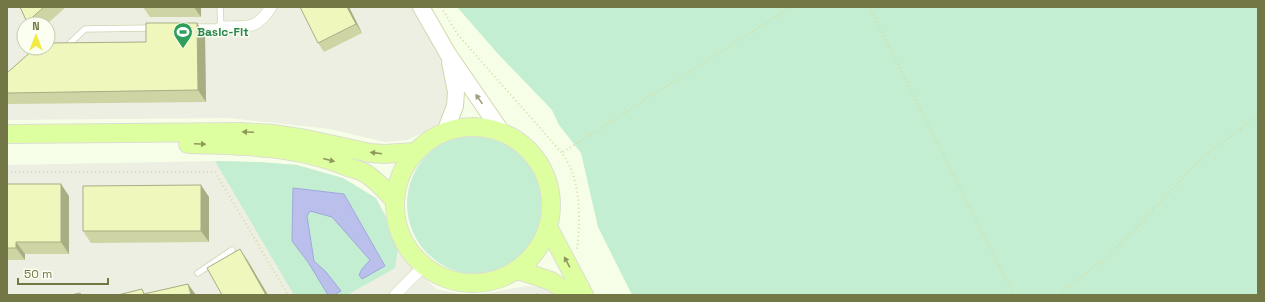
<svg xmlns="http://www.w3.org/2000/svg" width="1265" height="302" font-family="'Space Grotesk',sans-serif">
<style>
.industrial{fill:#ecefe2;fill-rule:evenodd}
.green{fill:#c4eed2}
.water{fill:#bac0eb;stroke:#9fa7de}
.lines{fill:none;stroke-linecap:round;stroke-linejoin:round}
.service-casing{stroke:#cfd5af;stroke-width:7}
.minor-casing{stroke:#cfd5af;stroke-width:12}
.secondary-casing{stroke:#d1d8ab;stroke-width:18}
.primary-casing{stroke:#ddded3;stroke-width:20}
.path{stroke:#d6dd9f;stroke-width:2;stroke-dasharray:1 3;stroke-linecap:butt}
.service{stroke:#fff;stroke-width:5.5}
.minor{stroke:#fff;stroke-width:11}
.secondary{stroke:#fff;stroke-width:16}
.primary{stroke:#ddff9f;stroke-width:18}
.wall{fill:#ced4a3}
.shaded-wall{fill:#a8ad84}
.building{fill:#f0f7bd;stroke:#a8ad84}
.oneway{fill:#9da07e}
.oneway2{fill:#8e995c}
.labels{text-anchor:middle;stroke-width:3;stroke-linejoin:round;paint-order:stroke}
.leisure-label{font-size:12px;font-weight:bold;fill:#27864d;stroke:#fafff1;text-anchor:start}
</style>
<rect width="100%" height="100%" fill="#f7fee8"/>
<g class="industrial">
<path d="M7,7H415L440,52L454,90L443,124L407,140L385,142L330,129L229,118L7,120ZM24,24H48V48H24Z"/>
<polygon points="215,161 259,162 297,165 343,178 376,198 388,221 398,249 418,273 437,289 464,295 7,295 7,165"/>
<polygon points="527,286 554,289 562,295 476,295"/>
</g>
<g class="green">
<polygon points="457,7 1258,7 1258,295 632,295 598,227 581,153 559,125 552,110 499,55"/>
<circle cx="477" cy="204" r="70"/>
<polygon points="215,161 259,162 297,165 343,178 376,198 388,221 398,249 395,268 347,295 334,295 340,291 326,272 314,261 307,216 310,211 332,217 370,260 385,266 344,194 293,188 292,241 308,262 328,295 294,295"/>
</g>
<polygon class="water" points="293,188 344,194 385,266 362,279 359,275 362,269 370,260 332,217 310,211 307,216 314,261 326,272 341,291 334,295 328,295 308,262 292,241"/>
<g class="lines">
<g class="service-casing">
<g id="service">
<polyline points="193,27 221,27 220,7"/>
<polyline points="66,47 85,29 152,28"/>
<polyline points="198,273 232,250"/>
</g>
</g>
<g class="minor-casing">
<g id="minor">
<path d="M221,27C247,26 256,31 271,7"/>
<polyline points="395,295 424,266"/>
</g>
</g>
<g class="secondary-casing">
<g id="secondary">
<polyline points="421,7 448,54 501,131"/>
<polyline points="445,132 455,106 456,92 450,62"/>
</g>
</g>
<g class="primary-casing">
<g id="primary">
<circle cx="473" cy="205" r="78"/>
<polyline points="7,134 239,132 273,134 306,139 370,153 384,154 415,152"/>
<path d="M188,144C241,145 298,146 348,167C355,169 363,171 368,175C378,182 387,192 395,201"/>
<polyline points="549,229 584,295"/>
<polyline points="518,270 551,281 572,295"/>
</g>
</g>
<g class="path">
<path d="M441,7L458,35L562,153C565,158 569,164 571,169C581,194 580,224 577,250"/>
<polyline points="869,7 1014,295"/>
<polyline points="563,152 791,7"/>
<polyline points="7,172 215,172 288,295"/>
<polyline points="427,295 428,295"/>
<polyline points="533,295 540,293"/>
<polyline points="1057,295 1108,257 1204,156 1258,116"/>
</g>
<use href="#service" class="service"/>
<use href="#minor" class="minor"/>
<use href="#secondary" class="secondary"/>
<use href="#primary" class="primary"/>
</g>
<g class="wall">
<polygon points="20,7 66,7 47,24 28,24"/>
<polygon points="143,7 201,7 201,17 150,17"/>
<polygon points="349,7 362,33 324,52 318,43"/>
<polygon points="205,35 206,102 7,104 7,73 146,42"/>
<polygon points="7,184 69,196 69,254 25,254 25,260 7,260"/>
<polygon points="209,197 209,242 91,243 83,231"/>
</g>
<g class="shaded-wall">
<polygon points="194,7 201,7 201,17"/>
<polygon points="347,7 349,7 362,33 356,24"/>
<polygon points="197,23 205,35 206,102 198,90"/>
<polygon points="61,184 69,196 69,254 61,242"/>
<polygon points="201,185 209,197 209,242 201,231"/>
<polygon points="16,242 25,254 25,260 16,248"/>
<polygon points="240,249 248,261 268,295 266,295"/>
<polygon points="188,284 196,295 191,295"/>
</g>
<g class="building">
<polygon points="20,7 44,7 27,22"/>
<polygon points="300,7 347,7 356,24 318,43"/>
<polygon points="146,23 197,23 198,90 7,93 7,73 35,48 48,48 48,43 146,42"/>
<polygon points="7,184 61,184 61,242 16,242 16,248 7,248"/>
<polygon points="201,185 201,231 83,231 83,186"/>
<polygon points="240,249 266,295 222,295 207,268"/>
<polygon points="188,284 191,295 118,295 142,289 144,294"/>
<polygon points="80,293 81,295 71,295"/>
</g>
<defs><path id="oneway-solid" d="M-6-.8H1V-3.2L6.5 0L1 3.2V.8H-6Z"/></defs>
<use class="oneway" href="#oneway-solid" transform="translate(479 99) rotate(-125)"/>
<g class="oneway2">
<use href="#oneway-solid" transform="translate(248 132) rotate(-177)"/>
<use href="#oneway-solid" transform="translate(200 144) rotate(2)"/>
<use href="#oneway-solid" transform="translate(376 153) rotate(-173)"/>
<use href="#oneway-solid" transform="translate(329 160) rotate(15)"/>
<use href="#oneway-solid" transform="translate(567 262) rotate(-118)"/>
</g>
<defs>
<g id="stadium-pin" transform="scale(1)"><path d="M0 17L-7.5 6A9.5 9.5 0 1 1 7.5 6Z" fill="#2e9e5b" stroke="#fafff1"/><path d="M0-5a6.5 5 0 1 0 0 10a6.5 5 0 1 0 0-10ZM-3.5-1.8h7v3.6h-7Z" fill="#fff"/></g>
</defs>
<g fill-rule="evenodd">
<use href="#stadium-pin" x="183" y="32"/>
</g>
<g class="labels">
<g class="leisure-label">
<text x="197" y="36">Basic-Fit</text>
</g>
</g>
<rect width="1265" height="302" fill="none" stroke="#737746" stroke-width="16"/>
<g transform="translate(36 36)"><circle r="19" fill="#fafff1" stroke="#c4c9ad"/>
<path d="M0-3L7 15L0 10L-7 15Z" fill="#f3e943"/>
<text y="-6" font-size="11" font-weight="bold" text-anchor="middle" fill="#737746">N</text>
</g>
<path d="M18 278v6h90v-6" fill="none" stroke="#737746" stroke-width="2"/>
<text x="24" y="278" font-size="12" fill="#737746" stroke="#fafff1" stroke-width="3" paint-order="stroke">50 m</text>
</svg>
